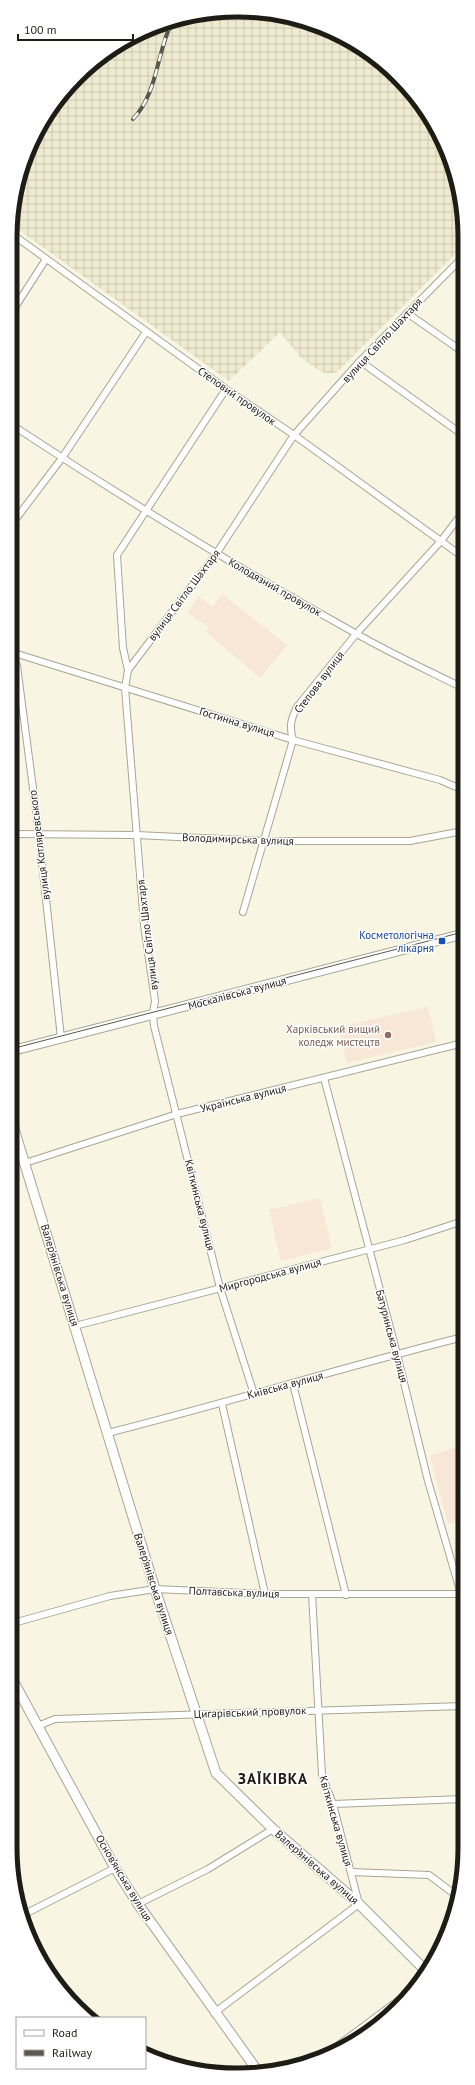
<svg xmlns="http://www.w3.org/2000/svg" width="475" height="2085" font-family="'PT Sans',sans-serif">
<style>
.industrial{fill:url(#industrial-grid)}
.education{fill:#f8e7d6}
.lines{fill:none;stroke-linecap:round;stroke-linejoin:round}
.street-casing{stroke:#a9a594;stroke-width:8}
.secondary-casing{stroke:#a9a594;stroke-width:11}
.street{stroke:#fff;stroke-width:6}
.secondary{stroke:#fff;stroke-width:9}
.tram{stroke:#59584e;stroke-width:1}
.rail-casing{stroke:#59584e;stroke-width:4}
.rail{stroke:#fff;stroke-width:2.5;stroke-dasharray:8;stroke-linecap:butt}
.transit-dot{fill:#1a4fb4;stroke:#fff;stroke-width:1.5}
.education-dot{fill:#8d6e63;stroke:#fff;stroke-width:1.5}
.labels{text-anchor:middle;stroke-width:3;stroke-linejoin:round;paint-order:stroke}
.street-label{font-size:11px;fill:#1d1c15;stroke:#fff}
.transit-label{font-size:11px;fill:#164399;stroke:#fff;text-anchor:end}
.education-label{font-size:11px;fill:#785e54;stroke:#fff;text-anchor:end}
.district-label{font-size:15px;font-weight:bold;letter-spacing:1px;fill:#1d1c15;stroke:#fff}
.rim{fill:none;stroke:#1d1c15;stroke-width:5}
</style>
<defs>
<pattern id="industrial-grid" width="8" height="8" patternUnits="userSpaceOnUse"><rect width="8" height="8" fill="#efead0"/><path d="M0 4h8M4 0v8" fill="none" stroke="#ccc8b2"/></pattern>
</defs>
<rect width="100%" height="100%" fill="#f8f5e2"/>
<polygon class="industrial" points="267,12 338,34 399,77 442,137 463,208 463,246 337,372 328,374 320,371 301,358 280,332 229,381 12,225 12,208 41,124 99,57 179,18"/>
<g class="education">
<polygon points="222,594 287,645 260,678 206,632 209,627 188,613 198,596 213,607"/>
<polygon points="428,1007 436,1042 347,1063 339,1027"/>
<polygon points="320,1198 332,1248 281,1261 269,1210"/>
<polygon points="463,1445 463,1521 448,1524 430,1456"/>
</g>
<g class="lines">
<g class="street-casing">
<g id="street">
<polyline points="12,234 226,389 294,435 463,557"/>
<polyline points="12,312 46,259"/>
<polyline points="407,313 463,352"/>
<polyline points="360,361 463,435"/>
<path d="M12,425C124,499 238,568 355,633C390,653 427,670 463,688"/>
<polyline points="12,524 62,458 146,332"/>
<polyline points="11,652 293,740 440,780 463,790"/>
<polyline points="11,653 17,666 39,834 61,1038"/>
<polyline points="128,670 123,648 117,555 226,389"/>
<polyline points="11,834 136,835 264,841 410,841 463,831"/>
<path d="M243,912L293,740C289,726 291,719 297,707L356,634L441,541L463,512"/>
<polyline points="324,1078 397,1354 428,1481 461,1594"/>
<polyline points="25,1163 177,1114 463,1043"/>
<polyline points="75,1326 405,1240 463,1221"/>
<polyline points="293,1384 346,1595"/>
<polyline points="254,1394 220,1288 154,1026 153,1013 155,1001 144,925 125,688 128,670 216,554 294,435 360,361 463,257"/>
<polyline points="222,1404 265,1594"/>
<path d="M108,1433C227,1403 344,1367 463,1337"/>
<polyline points="10,1624 110,1596 155,1589 265,1594 463,1594"/>
<polyline points="38,1726 55,1719 463,1706"/>
<polyline points="333,1804 463,1799"/>
<polyline points="351,1872 429,1875 457,1896"/>
<polyline points="138,1904 208,1869 273,1829"/>
<polyline points="23,1915 115,1868"/>
<polyline points="214,2013 359,1904 333,1804 322,1775 312,1594"/>
<polyline points="321,2058 403,1997"/>
</g>
</g>
<g class="secondary-casing">
<g id="secondary">
<polyline points="11,1051 463,934"/>
<polyline points="11,1119 155,1589 216,1773 273,1829 359,1904 426,1971"/>
<polyline points="10,1675 115,1868 138,1904 257,2070"/>
</g>
</g>
<use href="#street" class="street"/>
<use href="#secondary" class="secondary"/>
<polyline class="tram" points="11,1049 463,932"/>
<g class="rail-casing">
<path id="rail" d="M133,119C159,91 156,52 173,20"/>
</g>
<use href="#rail" class="rail"/>
</g>
<rect class="transit-dot" x="438" y="937" width="8" height="8" rx="2"/>
<circle class="education-dot" cx="388" cy="1035" r="4"/>
<g class="labels">
<g class="street-label">
<text transform="translate(382 340) rotate(-47)" y="4">вулиця Світло Шахтаря</text>
<text transform="translate(237 396) rotate(35)" y="4">Степовий провулок</text>
<text transform="translate(275 587) rotate(30)" y="4">Колодязний провулок</text>
<text transform="translate(184 595) rotate(-53)" y="4">вулиця Світло Шахтаря</text>
<text transform="translate(319 682) rotate(-53)" y="4">Степова вулиця</text>
<text transform="translate(237 722) rotate(17)" y="4">Гостинна вулиця</text>
<text transform="translate(238 839) rotate(2)" y="4">Володимирська вулиця</text>
<text transform="translate(39 845) rotate(-97)" y="4">вулиця Котляревського</text>
<text transform="translate(147 935) rotate(-97)" y="4">вулиця Світло Шахтаря</text>
<text transform="translate(237 993) rotate(-15)" y="4">Москалівська вулиця</text>
<text transform="translate(243 1098) rotate(-14)" y="4">Українська вулиця</text>
<text transform="translate(200 1205) rotate(76)" y="4">Квіткинська вулиця</text>
<text transform="translate(60 1275) rotate(73)" y="4">Валер’янівська вулиця</text>
<text transform="translate(270 1275) rotate(-15)" y="4">Миргородська вулиця</text>
<text transform="translate(392 1336) rotate(75)" y="4">Батуринська вулиця</text>
<text transform="translate(285 1385) rotate(-15)" y="4">Київська вулиця</text>
<text transform="translate(154 1584) rotate(72)" y="4">Валер’янівська вулиця</text>
<text transform="translate(234 1592) rotate(2)" y="4">Полтавська вулиця</text>
<text transform="translate(250 1712) rotate(-2)" y="4">Цигарівський провулок</text>
<text transform="translate(336 1821) rotate(74)" y="4">Квіткинська вулиця</text>
<text transform="translate(317 1867) rotate(41)" y="4">Валер’янівська вулиця</text>
<text transform="translate(124 1878) rotate(59)" y="4">Основ’янська вулиця</text>
</g>
<g class="transit-label">
<text x="434" y="939">Косметологічна<tspan x="434" dy="13">лікарня</tspan></text>
</g>
<g class="education-label">
<text x="380" y="1033">Харківський вищий<tspan x="380" dy="13">коледж мистецтв</tspan></text>
</g>
<g class="district-label">
<text x="273" y="1784">ЗАЇКІВКА</text>
</g>
</g>
<path d="M0 0H475V2085H0ZM237 17H238A220 220 0 0 1 458 237V1848A220 220 0 0 1 238 2068H237A220 220 0 0 1 17 1848V237A220 220 0 0 1 237 17Z" fill="#fff" fill-rule="evenodd"/>
<path class="rim" d="M237 17H238A220 220 0 0 1 458 237V1848A220 220 0 0 1 238 2068H237A220 220 0 0 1 17 1848V237A220 220 0 0 1 237 17Z"/>
<rect x="16" y="2017" width="130" height="52" fill="#ffffff" stroke="#a5a4a1"/>
<rect x="24" y="2030" width="20" height="6" fill="#ffffff" stroke="#a5a4a1"/>
<text x="52" y="2037" font-size="12" fill="#1d1c15">Road</text>
<rect x="24" y="2050" width="20" height="6" fill="#59584e" stroke="#a5a4a1"/>
<text x="52" y="2057" font-size="12" fill="#1d1c15">Railway</text>
<path d="M18 34v6h115v-6" fill="none" stroke="#1d1c15" stroke-width="2"/>
<text x="24" y="34" font-size="12" fill="#1d1c15" stroke="#ffffff" stroke-width="3" paint-order="stroke">100 m</text>
</svg>
